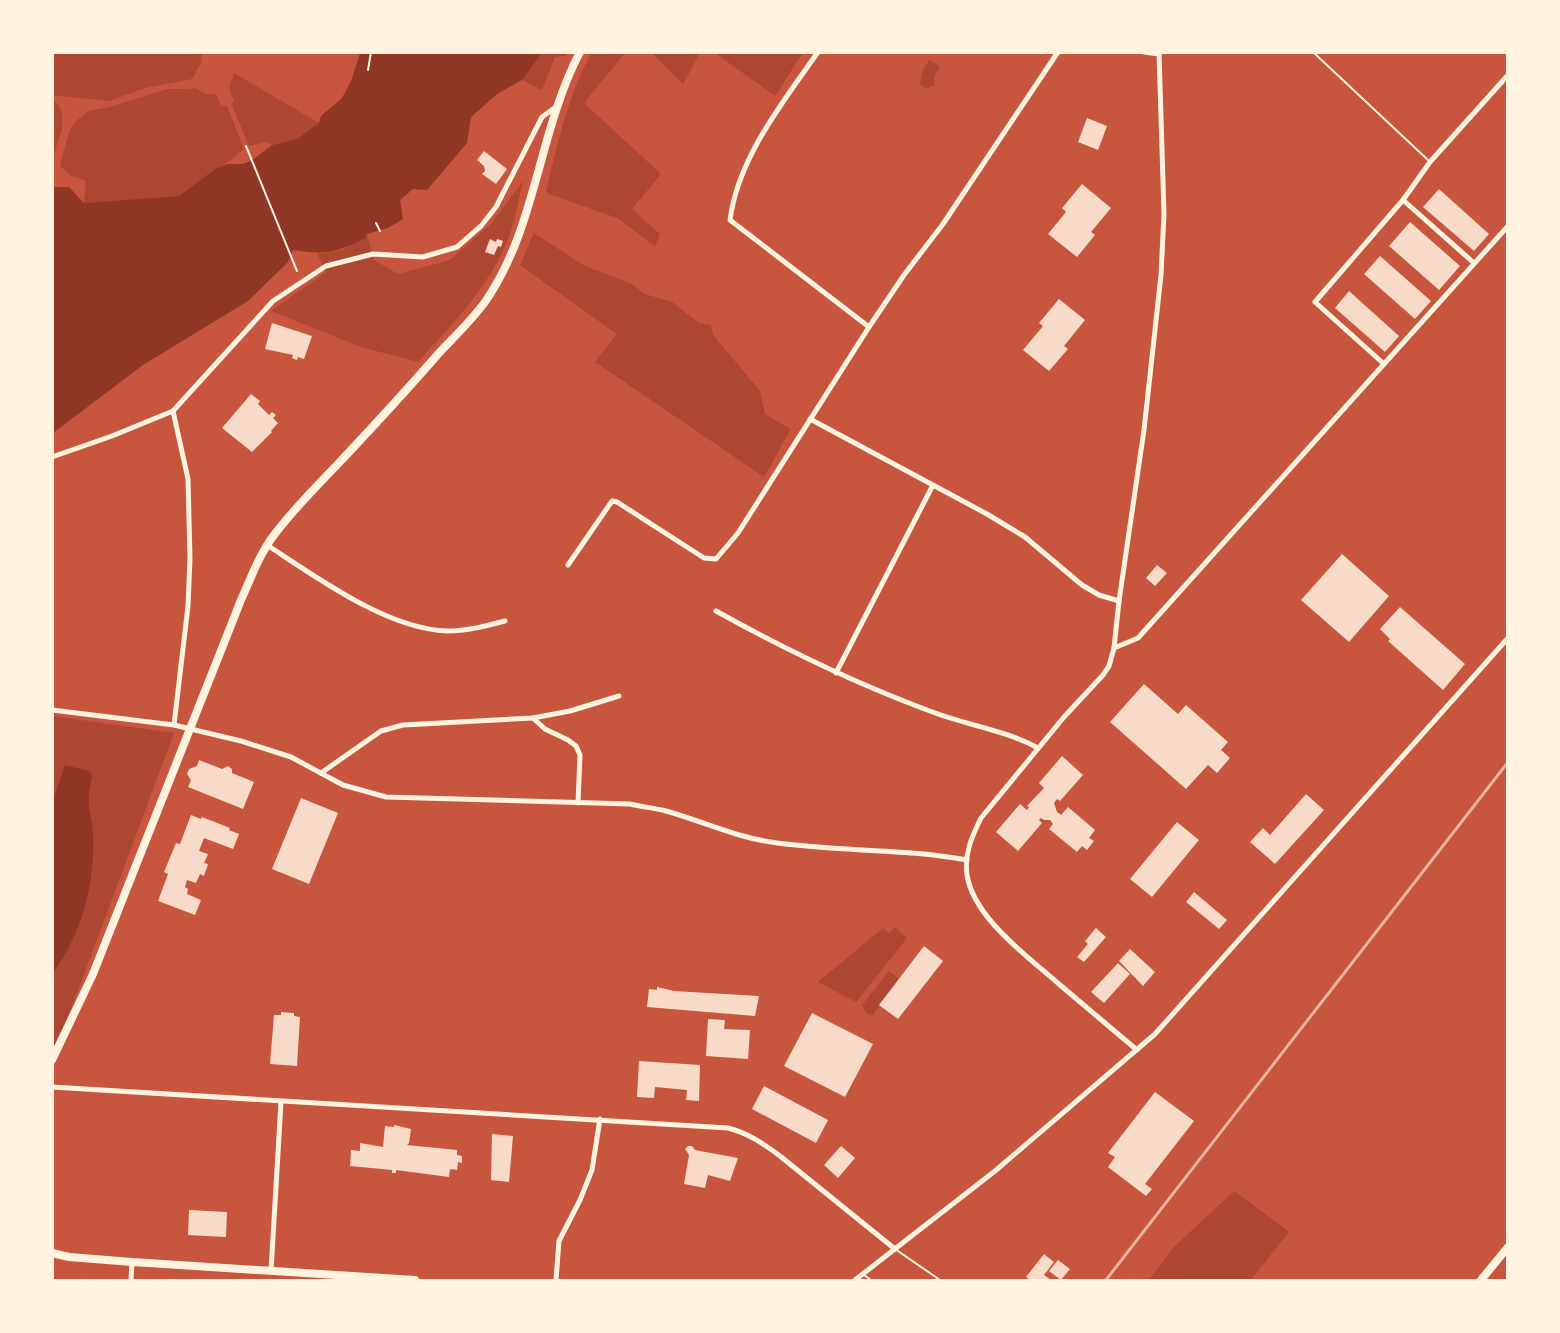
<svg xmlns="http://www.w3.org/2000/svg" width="1560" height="1333" font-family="Cabin,sans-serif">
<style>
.green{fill:#ae4732}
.water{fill:#8f3625}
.building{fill:#f7dbc8}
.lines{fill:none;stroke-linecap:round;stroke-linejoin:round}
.path{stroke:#fff3e0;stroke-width:2}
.service{stroke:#fff3e0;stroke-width:2}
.minor{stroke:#fff3e0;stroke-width:5}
.secondary{stroke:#fff3e0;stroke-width:8}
.primary{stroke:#fff3e0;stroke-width:8}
.rail{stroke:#e9b49f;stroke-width:3}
</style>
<rect width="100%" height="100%" fill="#c8553d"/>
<g class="green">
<polygon points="52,53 53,52 202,53 201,63 192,79 145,88 109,101 53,95"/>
<polygon points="540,53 568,53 566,56 555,57 542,90 522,80 539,57"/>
<path d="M591,53H625L584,103L661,174L632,209L660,234L655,246L617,218L546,193C557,144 568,97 591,53Z"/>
<polygon points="652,53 700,53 683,84"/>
<polygon points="800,53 802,54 775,96 715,53"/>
<polygon points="929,60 940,67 934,77 935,85 926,89 920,84 922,72"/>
<polygon points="234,73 319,123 297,139 272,145 267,142 249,146 231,103 234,101 229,88"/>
<polygon points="195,88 206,94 216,94 221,106 227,106 244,149 223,166 215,169 179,196 84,203 86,181 72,176 60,166 69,132 75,122 89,111 110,107 167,89 188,89"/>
<path d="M53,100C71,115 60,132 55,152L53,153Z"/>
<path d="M523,181C519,198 516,215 511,231C493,283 454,322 418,362L361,347L271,311L326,272L317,254L343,250L367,234L374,260L398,274L450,260L492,223Z"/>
<polygon points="534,233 585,266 632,284 645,294 672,302 699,323 711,325 713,335 760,391 765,414 791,429 764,477 595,362 617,334 520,265"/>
<polygon points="53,716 174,733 67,1020 53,1048"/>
<polygon points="895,927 907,938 856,1002 818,982 883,928 889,933"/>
<polygon points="889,971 899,979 872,1016 866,1013 862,1005"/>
<polygon points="1234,1191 1289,1232 1251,1280 1149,1280 1174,1247"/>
</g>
<g class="water">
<path d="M360,53H540L539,57L522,80L497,94L471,117L467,143L427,190L413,189L400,200L403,219L388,228L367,234L365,238C337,253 325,255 293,250L288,262L248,301L143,365L53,433V187H69L84,203L179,196L215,169L228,164H243L251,161L272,145L297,139L319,123L321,116L342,98L351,81Z"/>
<path d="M65,765L88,771L92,775C91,784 88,794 89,803C89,813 93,824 93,835C95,885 82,933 53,973V800Z"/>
</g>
<g class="building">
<polygon points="1087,118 1107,126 1098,150 1078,142"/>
<polygon points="484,151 507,169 496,184 482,174 485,171 484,166 477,160"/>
<polygon points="1082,184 1111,208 1091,232 1095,235 1077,257 1048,234 1066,212 1062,208"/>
<polygon points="1439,189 1489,234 1474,251 1423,207"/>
<polygon points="1410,222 1460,266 1439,290 1389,246"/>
<polygon points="490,239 496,242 497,239 503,241 501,247 498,246 494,255 485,252"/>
<polygon points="1380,256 1431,301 1415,319 1364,274"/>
<polygon points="1349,291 1399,336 1385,352 1335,308"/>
<polygon points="1059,299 1085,320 1064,346 1068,349 1049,371 1023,350 1043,326 1039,323"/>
<polygon points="272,323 312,336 304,359 298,357 297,360 292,358 293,355 265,349"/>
<polygon points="251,394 260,401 258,404 269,415 272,412 276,415 273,418 278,423 271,431 272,432 252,452 222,428"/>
<polygon points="1342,554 1389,596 1349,642 1301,600"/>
<polygon points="1157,565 1167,573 1155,586 1146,578"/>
<polygon points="1400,607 1465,664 1443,690 1388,641 1390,639 1380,629"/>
<polygon points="1144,684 1178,714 1186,705 1228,742 1221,750 1230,758 1217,773 1208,765 1186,789 1110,722"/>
<polygon points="1062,756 1083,775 1060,801 1057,799 1054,803 1057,812 1061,815 1068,807 1095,830 1089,838 1094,841 1087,850 1082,846 1077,852 1049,829 1053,824 1050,820 1044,820 1041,818 1039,820 1042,823 1018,851 996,832 1020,804 1027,810 1029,807 1027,806 1044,788 1039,783"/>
<polygon points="199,760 222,769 228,766 232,769 232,773 254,782 243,809 188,787 191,780 187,774 189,769 197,766"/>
<polygon points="1306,794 1324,810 1275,864 1250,842 1263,828 1270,835"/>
<polygon points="301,798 338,813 309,884 272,869"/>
<polygon points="191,815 201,819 202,817 230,828 229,830 239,834 233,849 204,838 199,851 208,854 204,863 208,864 204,876 200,874 196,883 187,880 185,887 188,889 187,894 201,900 195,915 158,901 168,874 164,872 176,843 180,844"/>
<polygon points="1177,822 1199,840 1152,897 1130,879"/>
<polygon points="1194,892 1227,920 1219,929 1186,902"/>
<polygon points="1096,928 1106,937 1084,962 1077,957 1088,944 1085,941"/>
<polygon points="924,946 943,961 898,1019 879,1005"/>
<polygon points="1130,949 1155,972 1143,986 1119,961"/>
<polygon points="1118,963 1130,974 1104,1003 1091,992"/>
<polygon points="657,987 674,991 759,996 755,1016 647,1007 649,989 657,990"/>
<polygon points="281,1012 294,1013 294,1016 300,1017 297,1066 270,1064 274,1015 281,1015"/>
<polygon points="812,1013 873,1044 845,1097 784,1066"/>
<polygon points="708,1019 725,1020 724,1029 750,1030 748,1059 706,1056"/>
<polygon points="639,1061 700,1065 699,1101 686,1100 687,1090 655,1087 654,1098 637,1097"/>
<polygon points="764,1086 828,1120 816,1143 752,1109"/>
<polygon points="1155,1092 1194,1121 1145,1184 1152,1189 1146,1196 1108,1167 1115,1157 1108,1153"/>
<polygon points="394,1125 411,1129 409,1143 407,1145 457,1150 457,1155 462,1156 462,1163 458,1162 457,1170 450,1169 449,1177 396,1170 396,1173 392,1173 392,1170 350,1166 351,1150 360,1151 360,1143 383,1147 385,1126 394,1127"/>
<polygon points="492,1134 513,1136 509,1182 491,1180"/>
<polygon points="688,1146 692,1146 695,1150 738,1158 730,1181 708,1175 705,1188 684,1184 689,1155 685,1149"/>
<polygon points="841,1146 855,1158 838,1178 824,1165"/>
<polygon points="189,1210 227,1212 226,1237 188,1235"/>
<polygon points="1044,1254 1054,1262 1044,1275 1051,1280 1030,1280 1026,1277"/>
<polygon points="1058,1260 1070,1269 1061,1280 1049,1271"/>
</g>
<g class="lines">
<g class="path">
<polyline points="368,70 371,52"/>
<polyline points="246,146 297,271"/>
<polyline points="376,223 380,231"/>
</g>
<g class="service">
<polyline points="1313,52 1428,160"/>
<polyline points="895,1249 940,1280"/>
<polyline points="864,1275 871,1280"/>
</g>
<g class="minor">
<path d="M818,52C783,102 738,158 730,220L869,327"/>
<polyline points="1144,52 1159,54"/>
<polyline points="1403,200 1474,263"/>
<polyline points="1384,364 1508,226"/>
<polyline points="173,411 188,479 190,558 188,606 174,725"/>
<polyline points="810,419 987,514 1025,537 1082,585 1099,595 1119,601"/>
<polyline points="52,457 112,436 173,411 273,301 326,266 373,254 423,257 457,247 481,226 496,207 542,117 556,107"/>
<path d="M267,545C316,577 387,629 447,631C467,631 486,626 505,621"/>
<polyline points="568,565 612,501 617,502 704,558 716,559 738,533 869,327 904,275 943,224 1058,52"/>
<path d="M716,611C788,651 861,686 938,714C972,726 1007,731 1038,748"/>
<polyline points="1114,648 1138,638 1384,364 1315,302 1403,200 1430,162 1508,75"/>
<polyline points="836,673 933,485"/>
<path d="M52,710L174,725L241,741L291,757L343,785L386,797L630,804C642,807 655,808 666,811C702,821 735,837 771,842C836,852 902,848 967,860"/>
<polyline points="533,718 545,729 568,740 576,746 580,755 578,803"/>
<polyline points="321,773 381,731 403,725 533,718 570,711 619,696"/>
<path d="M1137,1050C1111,1028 1086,1007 1060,985C1029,957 974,919 967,875C964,854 972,836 981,818L1064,717L1103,675L1109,666L1114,648L1119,601L1144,430L1161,275L1164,214L1159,52"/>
<path d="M52,1087L728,1128C748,1133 764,1144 780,1156L895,1249"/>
<polyline points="271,1271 281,1102"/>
<polyline points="131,1280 132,1262"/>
<polyline points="556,1280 559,1241 580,1200 592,1170 600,1119"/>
<polyline points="855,1280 995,1171 1155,1034 1508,638"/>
</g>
<g class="secondary">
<polyline points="52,1253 69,1257 132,1262 415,1280"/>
<polyline points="1481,1280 1508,1247"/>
</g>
<path class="primary" d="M52,1060L93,974L241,600C251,578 259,555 274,535C292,511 314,489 335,467C370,430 405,392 439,353C454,337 472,320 485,302C537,227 538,132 580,52"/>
<polyline class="rail" points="1106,1280 1508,762"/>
</g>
<rect width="1560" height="1333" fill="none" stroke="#fff3e0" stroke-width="108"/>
</svg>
